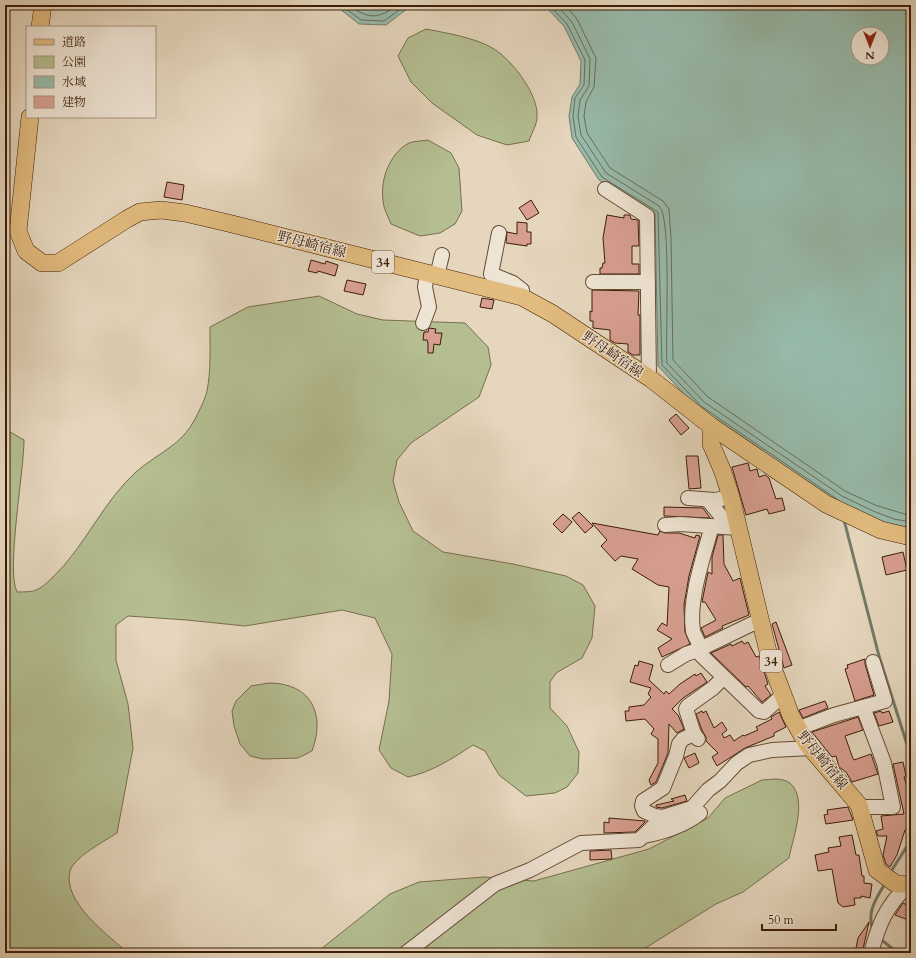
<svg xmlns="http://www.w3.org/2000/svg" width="916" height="958" font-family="Cardo,'Noto Serif JP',serif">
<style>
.green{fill:#b4be91;stroke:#786e4c}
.water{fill:#97baaa;stroke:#737b68;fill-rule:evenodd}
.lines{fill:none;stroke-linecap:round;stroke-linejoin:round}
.shore{stroke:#6a6c58;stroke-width:1}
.stream{stroke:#737b68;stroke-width:3}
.building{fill:#d89f91;stroke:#3c1d06}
.minor-casing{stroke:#664b34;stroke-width:16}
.major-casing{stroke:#3c1d06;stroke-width:18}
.minor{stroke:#eee4d4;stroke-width:14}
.major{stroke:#e2bb7e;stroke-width:17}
.labels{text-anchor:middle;stroke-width:3;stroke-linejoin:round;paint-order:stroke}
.shield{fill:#eee4d4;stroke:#715944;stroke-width:1}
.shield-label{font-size:13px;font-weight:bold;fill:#3c1d06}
.street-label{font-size:14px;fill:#3c1d06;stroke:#eee4d4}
</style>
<rect width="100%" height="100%" fill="#e5d6bd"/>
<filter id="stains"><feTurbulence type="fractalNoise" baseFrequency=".005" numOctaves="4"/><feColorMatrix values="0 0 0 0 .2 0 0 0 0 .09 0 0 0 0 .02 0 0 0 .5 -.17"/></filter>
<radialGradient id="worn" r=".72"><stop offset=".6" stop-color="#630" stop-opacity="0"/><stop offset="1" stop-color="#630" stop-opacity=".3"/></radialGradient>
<g class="green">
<path d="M426,29C446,33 477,38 494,49C512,60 539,95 537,117C537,125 531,134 529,141L507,145L477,135L432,103L411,82L398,56L408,38Z"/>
<path d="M428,140L451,153L459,168L462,211L455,224L440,233L420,236L391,224C388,216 383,208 383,200C380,179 390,153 409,143C414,141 422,141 428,140Z"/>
<path d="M319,296L357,314L383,320L465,323L488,347L491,365L479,397L411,443L397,460L393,481L399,502L413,531L443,552L513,564L566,576L583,585L595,606L592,638L582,658L556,673L550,682V708L567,726L579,752L578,773L567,787L555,793L526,796L499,775L485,751L473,745C453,758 432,772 408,777L391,768L379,750L389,701L392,654L375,618L342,610L245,626L187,620L128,616L116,625V660L128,704L133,748L117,833C105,841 74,857 70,871C62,902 108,935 128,953H5V429L24,440C24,471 6,571 17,592C36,592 38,591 52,578C85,547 103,501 137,471C157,454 183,444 195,419C199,411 205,400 207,391C211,371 210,348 210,327L248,307Z"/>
<path d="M269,683C311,683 326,714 312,751L298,758L263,759L250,756L240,744L234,726L232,711L236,701L251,686Z"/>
<path d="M775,779C779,779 786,780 790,783C808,799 793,837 789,858L743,892L716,904L639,952L316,953L390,894L419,882L484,877L534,881L649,849L708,818L725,798L762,780Z"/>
</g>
<g class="water">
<polygon points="335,5 412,5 386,25 359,24"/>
<path d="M544,5H911V531L852,512L698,409L658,366L655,213L599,180L572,138L569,116L572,97L580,84L581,61L564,26ZM858,34H882V58H858Z"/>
</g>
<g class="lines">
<g class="shore">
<polyline points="341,5 361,20 384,21 406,5"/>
<path d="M349,5C369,20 378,19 398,5"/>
<polyline points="549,5 567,24 585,60 584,85 575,98 573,116 576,137 602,177 658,212 662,365 701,406 837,499"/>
<path d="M556,5L572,22L590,59L589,86L580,100L578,116L581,135L606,173L659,206C672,217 665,338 667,363L704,402L842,496L873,511L894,519L911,522"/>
<polyline points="565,5 577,19 596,58 594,87 586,102 584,116 587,133 610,168 663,201 669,209 671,238 673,360 708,397 845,491 875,505 911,516"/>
</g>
<g class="stream">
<polyline points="844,520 879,656 911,757"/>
<polyline points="890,873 911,840"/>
<path d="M873,930C866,912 877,897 886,882"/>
<polyline points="879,938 898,953"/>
</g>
</g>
<g class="building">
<polygon points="167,182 184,185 182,200 164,197"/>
<polygon points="531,200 539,213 527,220 519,208"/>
<polygon points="607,215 624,218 624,215 630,215 631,219 638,220 639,246 632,246 632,264 639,264 639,274 600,274 600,268 602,268 603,263 605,263 603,238"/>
<polygon points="517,222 527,223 527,232 531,232 531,244 527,244 527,246 506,243 507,232 517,234"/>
<polygon points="311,260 325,264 326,261 338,265 335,276 318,271 317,273 308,271"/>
<polygon points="347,280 366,284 363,295 344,291"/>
<polygon points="592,290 639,291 638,315 640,315 640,355 633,355 628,352 628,344 615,343 610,340 610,330 593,328 593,321 590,321 590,311 592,312"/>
<polygon points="482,298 494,300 492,309 480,307"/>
<polygon points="429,328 436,329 435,333 442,333 440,345 434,344 433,353 428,353 428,343 427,340 423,340 424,332 428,332"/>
<polygon points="676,414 689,428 681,435 669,420"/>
<polygon points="686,456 698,456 701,488 689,489"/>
<polygon points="748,463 750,471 757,469 759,477 765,475 769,478 776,499 782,498 785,510 769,514 767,509 746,515 732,467"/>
<polygon points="664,507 703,508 710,518 664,516"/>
<polygon points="579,512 593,526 585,533 572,518"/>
<polygon points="563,514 572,522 562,533 553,524"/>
<polygon points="592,523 658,535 660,531 665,533 679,533 695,538 696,535 700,536 689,576 684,605 685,632 690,644 662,657 658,648 672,639 657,630 662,623 667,626 669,587 658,585 632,569 638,559 621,556 615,561 601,546 607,540"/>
<polygon points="718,535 723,535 724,564 733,581 740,578 749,615 722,626 723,628 705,637 701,628 716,620 705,602 702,602 708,572 712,574 712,557"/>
<polygon points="903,552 907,570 886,575 882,557"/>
<polygon points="776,622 792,665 784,668 772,624"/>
<polygon points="742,641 744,644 748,642 756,657 759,656 768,684 765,686 771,695 762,702 748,686 746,687 711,653 731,644 732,646"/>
<polygon points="865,659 865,664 874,695 855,701 845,669 848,668 847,665"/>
<polygon points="639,661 653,665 649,680 664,694 666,691 669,694 680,684 695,674 696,676 701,673 707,682 683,698 672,709 678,715 684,729 677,733 669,724 668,753 656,782 651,785 649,780 658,763 658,739 651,734 654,729 645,719 626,721 625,711 629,711 629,707 644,705 651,697 648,694 651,688 630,682 635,665 638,666"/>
<polygon points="825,701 828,708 803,718 799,710"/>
<polygon points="702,711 703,713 706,711 714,728 722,722 727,730 722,734 724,738 730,735 734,741 743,735 744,736 758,730 756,727 772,719 771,717 779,712 786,727 774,733 774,736 745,748 717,766 712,757 718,753 706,741 706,737 702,730 696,714"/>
<polygon points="881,711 882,713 889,711 893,722 879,726 874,713"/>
<polygon points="858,717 863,730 845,736 852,756 854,760 871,754 878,774 852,782 846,772 839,767 836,756 832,757 812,732"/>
<polygon points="695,753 699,763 689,768 684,758"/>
<polygon points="903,762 906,776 904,777 911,800 911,831 905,830 897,855 890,867 886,864 883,855 887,836 878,836 876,831 883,829 881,816 904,814 893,764"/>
<polygon points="685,795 687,801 662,808 656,807 656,805 674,801 671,799"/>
<polygon points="848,807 853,820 826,824 824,815 828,814 827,810"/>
<polygon points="609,818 645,821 645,822 635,832 604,833 604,822 609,823"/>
<polygon points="852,835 856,855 859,855 862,876 864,876 864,883 872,884 870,898 861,896 861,898 854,898 855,905 843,907 838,903 832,869 818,871 815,855 829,852 828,848 841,846 839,837"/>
<polygon points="611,850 612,859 590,860 590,851"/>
<polygon points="903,903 911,907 911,921 895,915"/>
<polygon points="869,922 863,949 856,948 858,938"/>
</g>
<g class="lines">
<g class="minor-casing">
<g id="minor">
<polyline points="605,189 647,216 649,378"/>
<polyline points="499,233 491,274 513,283 522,290 522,297"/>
<polyline points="437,276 442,255"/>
<polyline points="593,282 648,282"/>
<polyline points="423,323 429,307 425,287 427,273"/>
<polyline points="688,498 715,500 731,497"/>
<polyline points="708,500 725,521 736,520"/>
<polyline points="665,525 680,524 738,528"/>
<polyline points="760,620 698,650 701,655 759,711 764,712 782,696"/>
<path d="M701,648C699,643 695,637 693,631C688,601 704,555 712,526"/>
<polyline points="668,665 686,654 698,650"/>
<polyline points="797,729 834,715 885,701 873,662"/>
<polyline points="694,734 683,739 679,744 676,756 663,788 643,801 642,806 644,811 655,816 663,817 692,808 708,790 720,781 737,763 749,755 772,750 811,748"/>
<polyline points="698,739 694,734 686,709 688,706 713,688 723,678"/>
<polyline points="860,807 893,807 884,763 863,707"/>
<path d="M644,836C664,832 684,826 700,813"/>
<polyline points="406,953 495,884 530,870 581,843 639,840 663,817"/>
<path d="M871,953C879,923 886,907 908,885"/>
</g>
</g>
<g class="major-casing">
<g id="major">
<polyline points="40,27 43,5"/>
<polyline points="30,117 18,231 26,251 42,263 58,263 127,219 140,212 161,210 185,213 228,223 522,297 553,314 651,379 711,426 826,504 881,530 911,537"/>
<polyline points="711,426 711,444 723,472 731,497 770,660 791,716 807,744 859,805 877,870 896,884 911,884"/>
</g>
</g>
<use href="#minor" class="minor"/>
<use href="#major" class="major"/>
</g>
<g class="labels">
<g class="shield">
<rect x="372" y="251" width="22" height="22" rx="3"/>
<rect x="760" y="650" width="22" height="22" rx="3"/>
</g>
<g class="shield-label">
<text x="383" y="267">34</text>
<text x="771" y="666">34</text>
</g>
<g class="street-label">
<text transform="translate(312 244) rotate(14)" y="5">野母崎宿線</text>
<text transform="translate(613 354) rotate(34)" y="5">野母崎宿線</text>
<text transform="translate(823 760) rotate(51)" y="5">野母崎宿線</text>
</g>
</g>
<rect width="916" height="958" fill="none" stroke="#e5d6bd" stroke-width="20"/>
<rect x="6" y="6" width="904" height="946" fill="none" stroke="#3c1d06" stroke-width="2"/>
<rect x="10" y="10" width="896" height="938" fill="none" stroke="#3c1d06"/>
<rect x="26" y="26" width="130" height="92" fill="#eee4d4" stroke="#a79482"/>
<rect x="34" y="39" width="20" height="6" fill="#e2bb7e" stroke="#a79482"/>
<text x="62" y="46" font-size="12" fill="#3c1d06">道路</text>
<rect x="34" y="56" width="20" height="12" fill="#b4be91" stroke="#a79482"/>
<text x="62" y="66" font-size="12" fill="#3c1d06">公園</text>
<rect x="34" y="76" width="20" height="12" fill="#97baaa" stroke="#a79482"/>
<text x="62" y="86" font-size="12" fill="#3c1d06">水域</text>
<rect x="34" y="96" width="20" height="12" fill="#d89f91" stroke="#a79482"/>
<text x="62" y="106" font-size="12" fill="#3c1d06">建物</text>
<g transform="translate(870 46) rotate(180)"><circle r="19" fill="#eee4d4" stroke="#a79482"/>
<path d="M0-3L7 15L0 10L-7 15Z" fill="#8f2418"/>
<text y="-6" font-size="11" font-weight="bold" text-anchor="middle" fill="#3c1d06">N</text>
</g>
<path d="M762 924v6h74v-6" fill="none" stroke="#3c1d06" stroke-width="2"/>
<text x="768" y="924" font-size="12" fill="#3c1d06" stroke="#eee4d4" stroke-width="3" paint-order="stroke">50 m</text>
<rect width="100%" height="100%" filter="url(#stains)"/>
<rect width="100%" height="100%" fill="url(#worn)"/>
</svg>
